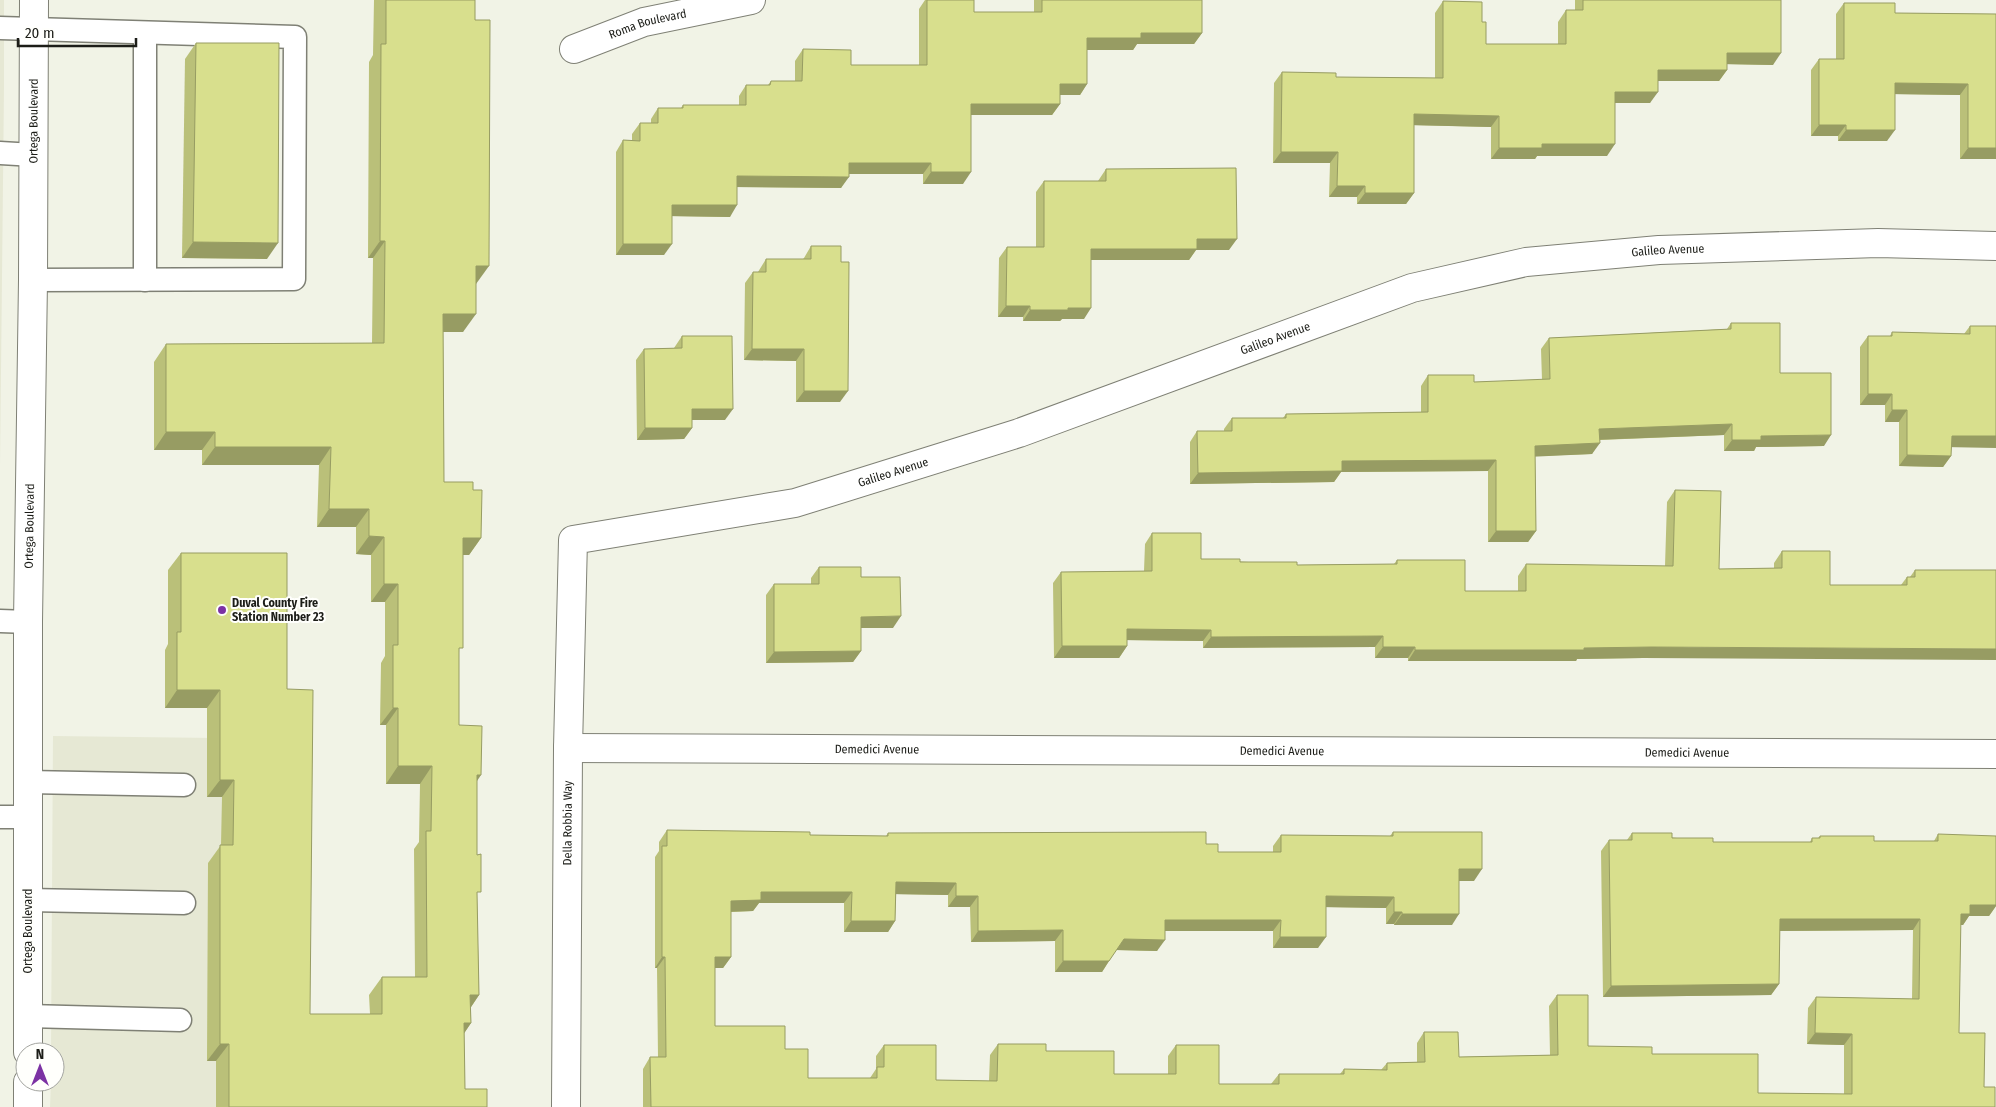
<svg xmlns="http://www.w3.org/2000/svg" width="1996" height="1107" font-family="'Fira Sans Condensed',sans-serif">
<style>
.built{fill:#e6e8d4}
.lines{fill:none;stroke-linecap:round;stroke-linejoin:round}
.lane-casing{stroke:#7f8075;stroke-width:25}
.street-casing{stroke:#7f8075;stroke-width:30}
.secondary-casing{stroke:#7f8075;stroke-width:30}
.lane{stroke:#fff;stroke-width:22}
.street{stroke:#fff;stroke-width:28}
.secondary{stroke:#fff;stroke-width:28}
.wall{fill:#bac079}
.shaded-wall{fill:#979c63}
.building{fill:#d8df8d;stroke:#979c63}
.poi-dot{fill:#7c32a4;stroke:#fffffc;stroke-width:2}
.labels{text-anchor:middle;stroke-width:4;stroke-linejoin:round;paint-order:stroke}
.street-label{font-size:12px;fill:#1c1d18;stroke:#fffffc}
.poi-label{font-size:12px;font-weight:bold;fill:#1c1d18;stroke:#fffffc;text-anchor:start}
</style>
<rect width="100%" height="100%" fill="#f1f3e6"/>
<g class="built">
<polygon points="0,0 4,0 4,87 0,467"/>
<polygon points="53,736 309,739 306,1107 50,1107 51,1082 55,1082 55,1052 51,1052"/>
</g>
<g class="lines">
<g class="lane-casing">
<g id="lane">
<polyline points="0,28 295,37 294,279 33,280"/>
<polyline points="145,33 145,280"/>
<polyline points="0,153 34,155"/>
<polyline points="0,621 28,622"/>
<polyline points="28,782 184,785"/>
<polyline points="0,817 28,817"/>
<polyline points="28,900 184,903"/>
<polyline points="28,1016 180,1020"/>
</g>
</g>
<g class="street-casing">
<g id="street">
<path id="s1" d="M574,49L644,22L751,0"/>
<path id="s2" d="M568,748L1996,754"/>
<path id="s3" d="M566,1107L568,748L573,540L795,503L1019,433L1412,288L1526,262L1659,250L1878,243L1996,246"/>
</g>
</g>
<g class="secondary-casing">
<g id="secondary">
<path id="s4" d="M28,1052V622L33,280L34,0"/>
<polyline points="28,1082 28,1107"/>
</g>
</g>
<use href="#lane" class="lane"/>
<use href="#street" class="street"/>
<use href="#secondary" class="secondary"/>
</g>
<g class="wall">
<polygon points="374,0 475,0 476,284 463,332 443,332 444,482 473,490 481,538 469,555 463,555 459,653 459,725 477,781 477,898 479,995 471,1007 471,1023 464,1033 465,1089 487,1107 216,1107 216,1061 207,1061 208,863 221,845 222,797 207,797 207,708 165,708 165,650 168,644 168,570 181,553 287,689 310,1014 370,1014 369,995 382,977 415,977 414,849 419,842 420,784 386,784 386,725 380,725 381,663 385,656 385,602 371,602 371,555 356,554 356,527 317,527 319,465 202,465 202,450 154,450 154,362 166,344 372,343 373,258 368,258 369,62 373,55"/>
<polygon points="925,0 974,0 974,12 1034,12 1034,0 1202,0 1202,33 1194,44 1137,44 1133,50 1087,50 1087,84 1080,95 1060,95 1060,104 1052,115 971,115 963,184 923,184 923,174 849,174 841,188 737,187 730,217 672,216 664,255 616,255 616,152 623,140 632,141 632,134 640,123 651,123 651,119 658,108 681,108 683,105 739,105 739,96 746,85 768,85 771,81 795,81 795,61 803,49 851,65 919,65 919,9"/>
<polygon points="1575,0 1781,0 1773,65 1727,64 1727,70 1719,81 1658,81 1650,103 1615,103 1607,156 1537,156 1535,159 1491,159 1491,127 1414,125 1414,193 1406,204 1357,204 1357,197 1329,197 1330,163 1273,163 1274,83 1282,72 1336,77 1435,78 1435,13 1443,1 1482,22 1486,44 1558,44 1558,22 1566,10 1575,10"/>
<polygon points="1844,3 1895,13 1996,14 1996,159 1960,159 1960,95 1895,94 1887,141 1838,141 1838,136 1811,136 1811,70 1819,59 1836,59 1836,14"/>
<polygon points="196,43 267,259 182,258 185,59"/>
<polygon points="1106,169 1229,250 1196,250 1189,260 1091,260 1084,319 1062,319 1060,321 1023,321 1023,317 998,317 999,258 1007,247 1036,247 1036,192 1044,181 1098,181"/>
<polygon points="811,246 840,402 796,402 796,361 744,360 745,283 753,272 758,272 766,259 803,259 804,258"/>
<polygon points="1731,323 1780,373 1824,446 1756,447 1754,451 1724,451 1724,435 1600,440 1592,454 1535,456 1536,531 1528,542 1488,542 1488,471 1341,472 1334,482 1190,484 1190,442 1197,431 1224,431 1224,429 1232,418 1283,418 1286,414 1421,412 1421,386 1428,375 1474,382 1542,380 1541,349 1549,338 1727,329"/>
<polygon points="1970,326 1996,326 1951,447 1951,456 1943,467 1899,466 1899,422 1885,422 1885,405 1860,405 1860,347 1868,336 1890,336 1892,332 1964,334"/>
<polygon points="682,336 725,420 692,420 692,428 684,439 637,440 636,360 644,349 674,348"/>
<polygon points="1675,490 1719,569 1774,568 1774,563 1782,551 1830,585 1901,585 1907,577 1910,577 1915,570 1996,570 1643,658 1577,659 1576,661 1408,661 1408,658 1375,658 1375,647 1203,648 1203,641 1127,640 1127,646 1119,658 1054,658 1053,583 1061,572 1144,571 1145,544 1152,533 1201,559 1297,565 1394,564 1397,560 1465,591 1518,591 1518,576 1526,564 1665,566 1667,502"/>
<polygon points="819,567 861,577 893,628 861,628 861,651 853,662 766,663 766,595 774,584 811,584 811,578"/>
<polygon points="667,830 810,835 886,836 888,833 1206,844 1218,852 1273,852 1273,846 1281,835 1390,836 1393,832 1474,881 1459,881 1452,925 1394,925 1394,924 1386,924 1386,908 1326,907 1318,948 1273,948 1273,931 1165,931 1157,951 1116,950 1102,972 1055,972 1055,941 971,942 970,907 948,907 948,895 896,894 895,921 888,932 844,932 844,903 759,903 753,911 731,912 731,957 723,968 715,968 715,1026 785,1049 808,1078 870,1078 876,1069 876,1056 884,1045 936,1080 989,1081 990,1055 998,1044 1046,1051 1114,1074 1168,1074 1168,1056 1176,1045 1219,1084 1271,1084 1279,1074 1340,1074 1344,1069 1381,1070 1387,1063 1417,1062 1417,1043 1424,1032 1459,1057 1550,1055 1549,1006 1557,995 1588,1046 1652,1054 1758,1093 1844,1094 1844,1045 1807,1044 1808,1008 1816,997 1912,999 1913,930 1780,931 1779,984 1771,995 1603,997 1601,851 1609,840 1627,840 1632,833 1713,842 1810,842 1812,838 1818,838 1820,836 1874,841 1934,841 1938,834 1996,905 1996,906 1989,916 1969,916 1963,925 1960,925 1959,1033 1984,1087 1995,1107 643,1107 643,1069 650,1057 658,1057 657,968 655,968 655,857 659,851 659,842"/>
</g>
<g class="shaded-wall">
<polygon points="1141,33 1202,33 1194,44 1137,44 1133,50 1079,50 1087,38"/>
<polygon points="1727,53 1781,53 1773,65 1719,64"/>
<polygon points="1658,70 1727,70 1719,81 1650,81"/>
<polygon points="1895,83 1968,84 1960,95 1887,94"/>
<polygon points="1060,84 1087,84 1080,95 1052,95"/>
<polygon points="1615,92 1658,92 1650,103 1607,103"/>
<polygon points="971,104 1060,104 1052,115 963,115"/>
<polygon points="1414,114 1499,116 1491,127 1406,125"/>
<polygon points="1819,125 1846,125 1838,136 1811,136"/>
<polygon points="1846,130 1895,130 1887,141 1838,141"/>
<polygon points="1542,144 1615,144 1607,156 1537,156 1535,159 1491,159 1499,148"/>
<polygon points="1968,148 1996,148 1996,159 1960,159"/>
<polygon points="1281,152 1338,152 1330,163 1273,163"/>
<polygon points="849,163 931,163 923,174 841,174"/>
<polygon points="931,172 971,172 963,184 923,184"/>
<polygon points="737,176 849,177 841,188 730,187"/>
<polygon points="1337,186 1365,186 1357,197 1329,197"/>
<polygon points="1365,193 1414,193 1406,204 1357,204"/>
<polygon points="672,205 737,205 730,217 664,216"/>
<polygon points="1197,239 1237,239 1229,250 1196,250 1189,260 1084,260 1091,249"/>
<polygon points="380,241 385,241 373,258 368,258"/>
<polygon points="193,242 278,243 267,259 182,258"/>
<polygon points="623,244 672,244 664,255 616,255"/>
<polygon points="476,266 489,266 476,284 463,284"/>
<polygon points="1006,306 1030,306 1023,317 998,317"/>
<polygon points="1068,308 1091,308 1084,319 1062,319 1060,321 1023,321 1030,310"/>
<polygon points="443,314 476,314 463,332 430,332"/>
<polygon points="752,349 804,349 796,361 744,360"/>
<polygon points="804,391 848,391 840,402 796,402"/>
<polygon points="1868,394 1892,394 1885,405 1860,405"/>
<polygon points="692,409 733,409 725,420 684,420"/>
<polygon points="1892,410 1907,410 1899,422 1885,422"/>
<polygon points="1732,424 1724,435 1592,440 1599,429"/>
<polygon points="645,428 692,428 684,439 637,440"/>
<polygon points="166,432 215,432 202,450 154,450"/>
<polygon points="1831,435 1824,446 1756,447 1754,451 1724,451 1732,440 1761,436"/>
<polygon points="1952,436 1996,436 1996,448 1944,447"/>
<polygon points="1600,443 1592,454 1527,457 1535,446"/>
<polygon points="215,447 331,447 319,465 202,465"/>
<polygon points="1907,455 1951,456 1943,467 1899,466"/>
<polygon points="1496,460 1488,471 1341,472 1334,482 1190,484 1198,473 1342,461"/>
<polygon points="329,509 369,509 356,527 317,527"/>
<polygon points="1496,531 1536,531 1528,542 1488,542"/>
<polygon points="369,536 384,537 371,555 356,554"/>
<polygon points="463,538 481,538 469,555 451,555"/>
<polygon points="384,584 398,584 385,602 371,602"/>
<polygon points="901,616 893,628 853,628 861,617"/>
<polygon points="1127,629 1211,630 1203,641 1119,640"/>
<polygon points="1383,636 1375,647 1203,648 1211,637"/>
<polygon points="1062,646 1127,646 1119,658 1054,658"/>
<polygon points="1383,647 1415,647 1408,658 1375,658"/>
<polygon points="1651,647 1996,649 1996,660 1643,658 1577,659 1576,661 1408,661 1415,650"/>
<polygon points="861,651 853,662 766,663 774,652"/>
<polygon points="177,690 220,690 207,708 165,708"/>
<polygon points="393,708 398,708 386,725 380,725"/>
<polygon points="398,766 432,766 420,784 386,784"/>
<polygon points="477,775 481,775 469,793"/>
<polygon points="220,780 234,780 222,797 207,797"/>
<polygon points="1459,869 1482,869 1474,881 1452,881"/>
<polygon points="896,882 956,883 948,895 888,894"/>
<polygon points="761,892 852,892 844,903 759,903 753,911 723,912 731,901"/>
<polygon points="956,896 978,896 970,907 948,907"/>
<polygon points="1326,896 1394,897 1386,908 1318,907"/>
<polygon points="1970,905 1996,905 1996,906 1989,916 1969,916 1963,925 1953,925 1961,914"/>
<polygon points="1394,912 1402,912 1394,924 1386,924"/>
<polygon points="1402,914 1459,914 1452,925 1394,925"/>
<polygon points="1780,919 1920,919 1913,930 1772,931"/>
<polygon points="1165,920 1281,920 1273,931 1157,931"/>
<polygon points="851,921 895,921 888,932 844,932"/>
<polygon points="1063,930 1055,941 971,942 978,931"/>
<polygon points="1280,937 1326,937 1318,948 1273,948"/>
<polygon points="1124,939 1165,940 1157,951 1116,950"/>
<polygon points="662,957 665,957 657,968 655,968"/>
<polygon points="715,957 731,957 723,968 707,968"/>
<polygon points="1063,961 1109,961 1102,972 1055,972"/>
<polygon points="1779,984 1771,995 1603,997 1611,986"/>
<polygon points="470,995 479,995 467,1013"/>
<polygon points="464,1023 471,1023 459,1041"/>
<polygon points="1815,1033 1852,1034 1844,1045 1807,1044"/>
<polygon points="220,1044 229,1044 216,1061 207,1061"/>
</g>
<g class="building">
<polygon points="386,0 475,0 475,20 490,20 489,266 476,266 476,314 443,314 444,482 473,482 473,490 482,490 481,538 463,538 463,648 459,648 459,725 482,726 481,775 477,775 477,855 481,854 481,892 477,892 479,995 470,995 471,1023 464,1023 465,1089 487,1089 487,1107 229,1107 229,1044 220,1044 220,845 233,845 234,780 220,780 220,690 177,690 177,632 181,632 181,553 287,553 287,689 313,690 310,1014 382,1014 382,977 427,977 426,831 431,831 432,766 398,766 398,708 393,708 393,645 398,645 398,584 384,584 384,537 369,536 369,509 329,509 331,447 215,447 215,432 166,432 166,344 384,343 385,241 380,241 381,44 386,44"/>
<polygon points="927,0 974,0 974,12 1042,12 1042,0 1202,0 1202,33 1141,33 1141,38 1087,38 1087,84 1060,84 1060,104 971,104 971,172 931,172 931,163 849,163 849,177 737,176 737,205 672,205 672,244 623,244 623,140 640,141 640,123 658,123 658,108 683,108 683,105 746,105 746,85 770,85 771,81 802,81 803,49 851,50 851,65 927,65"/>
<polygon points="1583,0 1781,0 1781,53 1727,53 1727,70 1658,70 1658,92 1615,92 1615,144 1542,144 1542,148 1499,148 1499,116 1414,114 1414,193 1365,193 1365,186 1337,186 1338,152 1281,152 1282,72 1336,73 1336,77 1443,78 1443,1 1482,2 1482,22 1486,22 1486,44 1566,44 1566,10 1583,10"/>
<polygon points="1844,3 1895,3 1895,13 1996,14 1996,148 1968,148 1968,84 1895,83 1895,130 1846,130 1846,125 1819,125 1819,59 1844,59"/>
<polygon points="196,43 279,43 278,243 193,242"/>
<polygon points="1236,168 1237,239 1197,239 1197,249 1091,249 1091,308 1068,308 1068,310 1030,310 1030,306 1006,306 1007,247 1044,247 1044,181 1106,181 1106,169"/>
<polygon points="811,246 841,246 841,262 849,262 848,391 804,391 804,349 752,349 753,272 766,272 766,259 811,259"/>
<polygon points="1731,323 1780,323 1780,373 1831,373 1831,435 1761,436 1761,440 1732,440 1732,424 1599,429 1600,443 1535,446 1536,531 1496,531 1496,460 1342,461 1342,471 1198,473 1197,431 1232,431 1232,418 1286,418 1286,414 1428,412 1428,375 1474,375 1474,382 1550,379 1549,338 1731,329"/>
<polygon points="1970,326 1996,326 1996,436 1952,436 1951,456 1907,455 1907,410 1892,410 1892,394 1868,394 1868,336 1892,336 1892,332 1970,334"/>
<polygon points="682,336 732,336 733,409 692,409 692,428 645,428 644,349 682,348"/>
<polygon points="1675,490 1721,491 1719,569 1782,568 1782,551 1830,551 1830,585 1907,585 1907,577 1915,577 1915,570 1996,570 1996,649 1651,647 1584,648 1584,650 1415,650 1415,647 1383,647 1383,636 1211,637 1211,630 1127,629 1127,646 1062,646 1061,572 1152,571 1152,533 1201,533 1201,559 1240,559 1240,562 1297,562 1297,565 1397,564 1397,560 1465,560 1465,591 1526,591 1526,564 1673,566"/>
<polygon points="819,567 861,567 861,577 900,577 901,616 861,617 861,651 774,652 774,584 819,584"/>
<polygon points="667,830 810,832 810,835 888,836 888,833 1206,832 1206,844 1218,844 1218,852 1281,852 1281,835 1393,836 1393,832 1482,832 1482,869 1459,869 1459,914 1402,914 1402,912 1394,912 1394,897 1326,896 1326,937 1280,937 1281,920 1165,920 1165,940 1124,939 1109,961 1063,961 1063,930 978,931 978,896 956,896 956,883 896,882 895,921 851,921 852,892 761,892 761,900 731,901 731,957 715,957 715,1026 785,1026 785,1049 808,1049 808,1078 877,1078 877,1067 884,1067 884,1045 936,1045 936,1080 997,1081 998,1044 1046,1044 1046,1051 1114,1051 1114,1074 1176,1074 1176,1045 1219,1045 1219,1084 1279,1084 1279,1074 1344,1074 1344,1069 1387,1070 1387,1063 1425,1062 1424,1032 1458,1032 1459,1057 1558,1055 1557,995 1588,995 1588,1046 1652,1047 1652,1054 1758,1054 1758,1093 1852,1094 1852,1034 1815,1033 1816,997 1919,999 1920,919 1780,919 1779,984 1611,986 1609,840 1632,840 1632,833 1672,833 1672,838 1713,838 1713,842 1812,842 1812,838 1820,838 1820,836 1874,836 1874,841 1938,841 1938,834 1996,836 1996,905 1970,905 1970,914 1961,914 1959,1033 1985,1033 1984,1087 1995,1087 1995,1107 651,1107 650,1057 666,1057 665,957 662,957 662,846 667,846"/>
</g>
<circle class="poi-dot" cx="222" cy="610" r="5"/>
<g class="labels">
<g class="street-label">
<text dy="4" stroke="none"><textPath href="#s1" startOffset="78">Roma Boulevard</textPath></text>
<text dy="4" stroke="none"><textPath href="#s4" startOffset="931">Ortega Boulevard</textPath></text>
<text dy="4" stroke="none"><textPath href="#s3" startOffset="1705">Galileo Avenue</textPath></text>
<text dy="4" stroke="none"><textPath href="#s3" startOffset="1300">Galileo Avenue</textPath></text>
<text dy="4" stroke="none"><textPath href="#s3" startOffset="895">Galileo Avenue</textPath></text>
<text dy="4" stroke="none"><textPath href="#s4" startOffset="526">Ortega Boulevard</textPath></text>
<text dy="4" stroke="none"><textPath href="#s2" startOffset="309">Demedici Avenue</textPath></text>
<text dy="4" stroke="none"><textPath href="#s2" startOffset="714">Demedici Avenue</textPath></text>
<text dy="4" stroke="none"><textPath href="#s2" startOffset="1119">Demedici Avenue</textPath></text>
<text dy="4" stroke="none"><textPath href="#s3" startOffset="284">Della Robbia Way</textPath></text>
<text transform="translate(28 931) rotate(-90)" y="4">Ortega Boulevard</text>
</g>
<g class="poi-label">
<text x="232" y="607">Duval County Fire<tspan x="232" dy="14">Station Number 23</tspan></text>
</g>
</g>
<g transform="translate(40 1067)"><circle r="24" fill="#fffffc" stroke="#a4a5a1"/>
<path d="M0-4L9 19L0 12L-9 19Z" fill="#7c32a4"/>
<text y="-8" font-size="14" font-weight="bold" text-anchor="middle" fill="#1c1d18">N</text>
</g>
<path d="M18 38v8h118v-8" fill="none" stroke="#1c1d18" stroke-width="2.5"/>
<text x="25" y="38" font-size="15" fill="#1c1d18" stroke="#fffffc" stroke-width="4" paint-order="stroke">20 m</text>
</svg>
